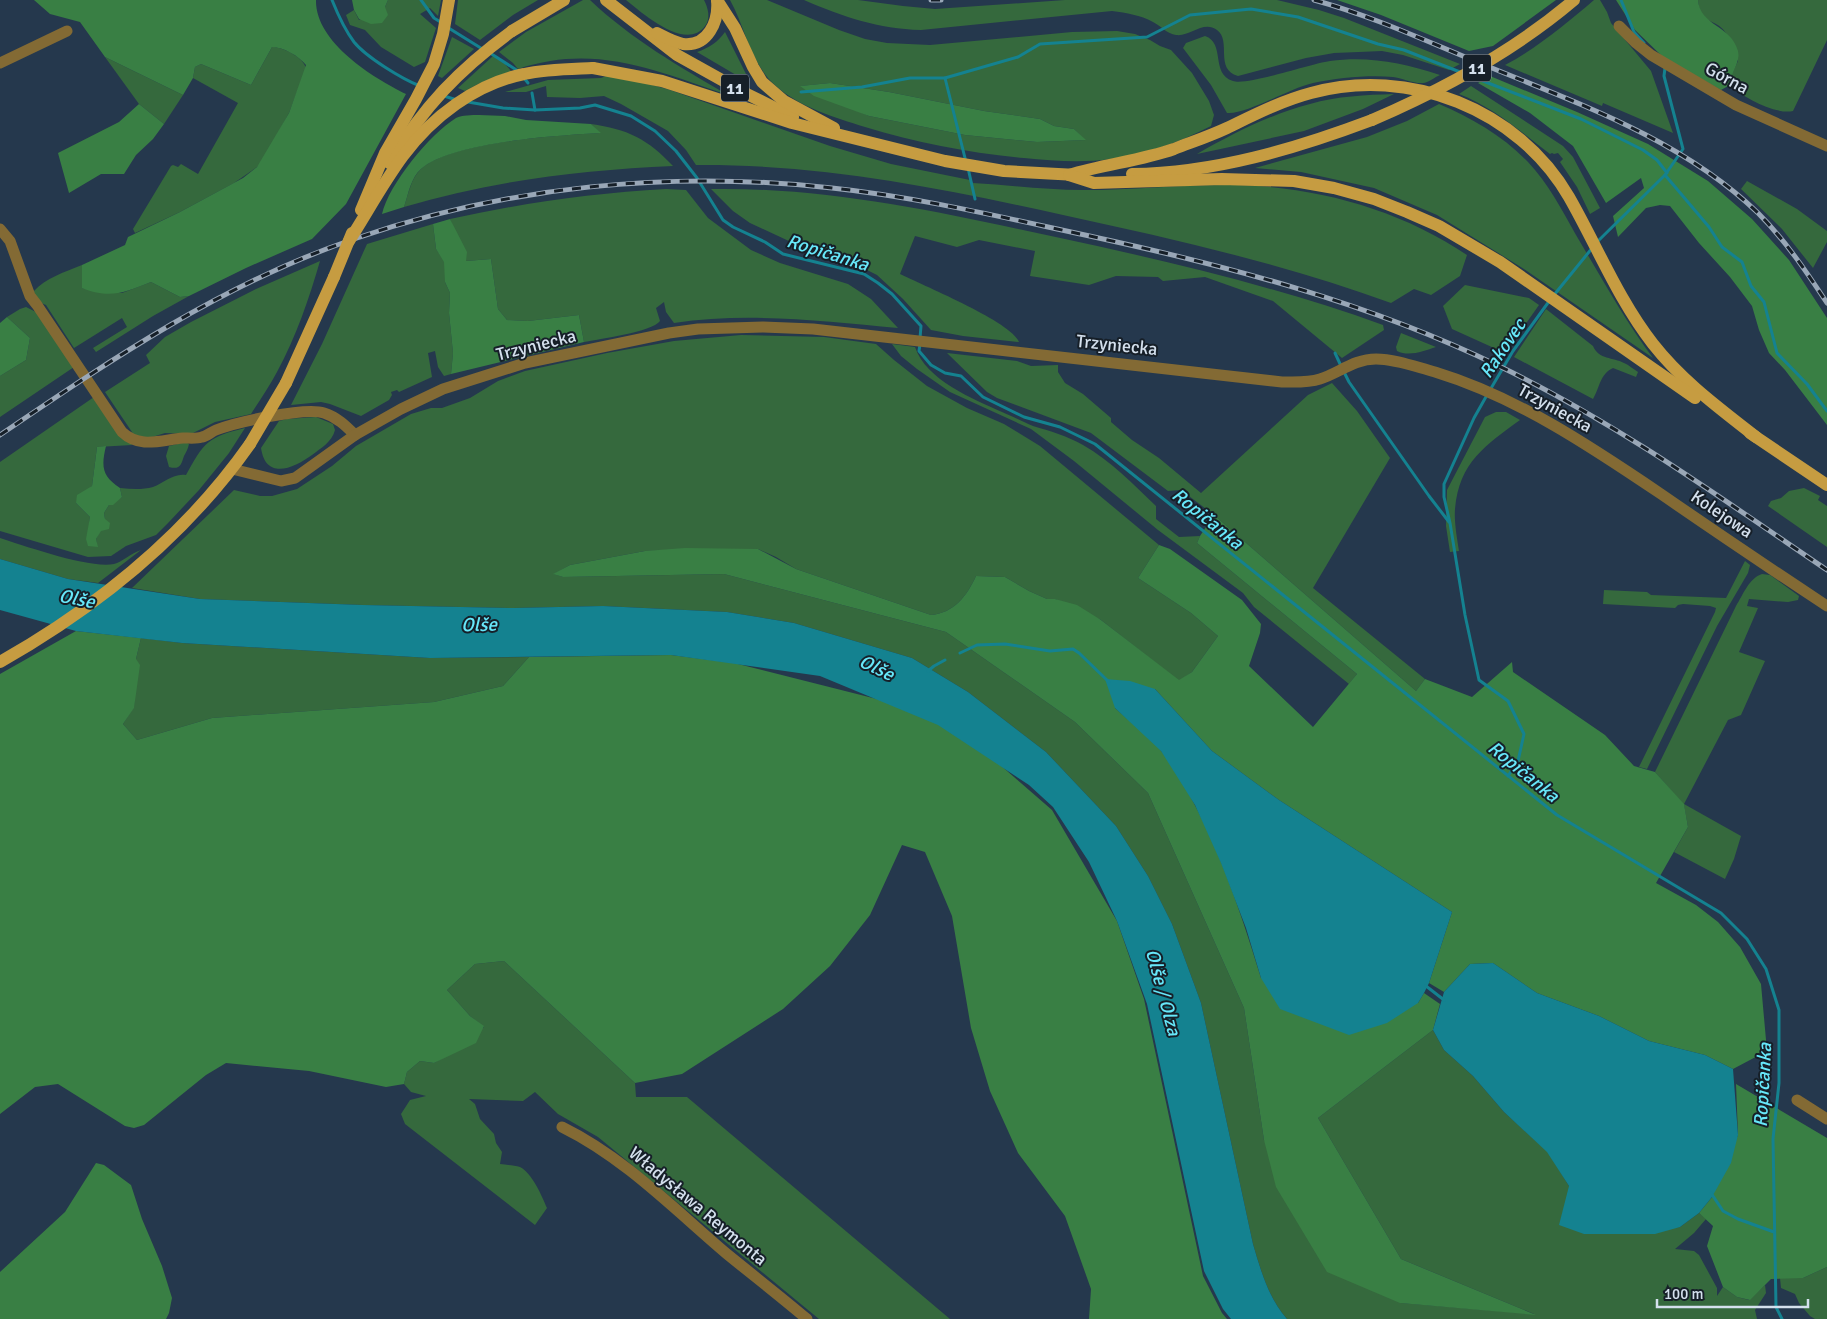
<svg xmlns="http://www.w3.org/2000/svg" width="1827" height="1319" font-family="Signika,sans-serif">
<style>
.green{fill:#35693d;fill-rule:evenodd}
.forest{fill:#397f44}
.water{fill:#148290}
.lines{fill:none;stroke-linecap:round;stroke-linejoin:round}
.stream{stroke:#148290;stroke-width:3}
.minor{stroke:#836a34;stroke-width:11}
.major{stroke:#c69c41;stroke-width:12}
.rail-casing{stroke:#99a7b7;stroke-width:5}
.rail{stroke:#161f28;stroke-width:3;stroke-dasharray:9;stroke-linecap:butt}
.major-bridge{stroke:#c69c41;stroke-width:12}
.labels{text-anchor:middle;stroke-width:4;stroke-linejoin:round;paint-order:stroke}
.shield{fill:#161f28;stroke:#9ba6b2;stroke-width:1}
.shield-label{font-size:16px;font-weight:bold;fill:#d4e0ed}
.street-label{font-size:18px;fill:#d4e0ed;stroke:#161f28}
.water-label{font-size:19px;font-style:italic;fill:#67e8fa;stroke:#161f28}
</style>
<rect width="100%" height="100%" fill="#25384d"/>
<g class="green">
<polygon points="388,0 441,0 438,16 430,8 420,14 436,28 425,62 414,67 381,47 365,30 350,25 346,15 354,10 359,20 385,7"/>
<polygon points="458,0 538,0 513,15 480,40 455,24"/>
<path d="M583,0H590C631,39 680,67 728,95C656,71 596,43 518,69L513,63L499,52L526,32Z"/>
<path d="M626,0H704C708,8 711,18 705,26C686,52 642,13 626,0Z"/>
<path d="M730,0H767L839,30L865,39L887,43L930,45L1072,32L1117,31L1135,34L1150,40L1160,46L1171,50L1192,73L1209,101L1214,115L1211,126C1180,142 1146,154 1111,159C1083,163 1053,161 1024,158C970,153 917,143 865,127C834,117 801,108 776,86C750,63 746,29 730,0ZM830,83L889,92L984,111L1040,119L1054,126L1074,129L1085,140L1037,142L965,135L869,116L801,86Z"/>
<path d="M804,0H858L903,6L935,9L1065,0H1277L1319,10L1344,18L1460,64L1449,70L1403,55L1382,51L1359,52L1334,53L1306,58L1238,76C1214,69 1232,41 1217,30C1203,20 1190,37 1176,35C1167,34 1161,26 1153,22C1140,15 1127,13 1112,11L921,30C878,29 844,17 804,0Z"/>
<path d="M1594,0H1600L1607,12L1611,23L1651,71L1673,133L1603,103L1602,106L1505,65C1537,48 1566,24 1594,0Z"/>
<path d="M1698,0H1827V40L1793,111C1776,115 1742,97 1730,85V78L1738,61C1734,52 1731,40 1725,32C1716,18 1700,26 1698,0Z"/>
<path d="M725,32L749,80L748,82L697,52C709,48 718,42 725,32Z"/>
<path d="M1205,36C1226,43 1210,74 1233,81C1247,86 1309,64 1330,61C1370,56 1402,63 1440,75C1435,77 1428,83 1423,83C1415,84 1401,78 1393,77C1367,75 1338,78 1313,83C1290,88 1246,115 1227,113L1211,85L1183,48L1186,43Z"/>
<polygon points="452,37 474,49 442,78 438,76"/>
<path d="M272,47C283,47 303,57 306,68L289,113L262,162L257,167L234,183L180,212L135,233L133,229L171,166L173,165L178,167L181,164L198,174L238,103L193,78L195,67L201,64L251,85Z"/>
<polygon points="493,56 505,64 511,71 478,84 465,91 458,88"/>
<polygon points="105,57 183,95 164,124 139,104"/>
<path d="M606,76L649,84L670,90L830,146L891,164L970,180L973,183C1010,185 1047,190 1083,190C1135,190 1187,184 1238,185C1318,187 1401,210 1467,255L1460,276L1431,295L1414,289L1391,303C1284,264 1174,239 1063,215C942,188 821,164 696,165L686,150L668,131L621,104L604,96L580,98L547,97L546,86L526,92H505L548,80L601,78Z"/>
<path d="M1471,86L1563,146L1573,157L1600,208L1590,214L1577,187L1560,162L1563,159L1558,153L1554,154L1552,153L1550,154C1521,132 1493,107 1459,94Z"/>
<path d="M1394,94L1363,109L1304,131L1197,154C1232,134 1271,114 1310,104C1337,96 1366,95 1394,94Z"/>
<path d="M1439,104C1472,118 1503,136 1528,162C1548,183 1562,210 1576,235C1601,277 1624,319 1653,358L1524,269L1437,215L1374,188L1301,172L1255,168L1367,137L1407,121Z"/>
<path d="M591,124C627,129 648,139 673,166C582,170 491,181 404,207C408,195 411,178 421,169C450,142 560,135 600,133Z"/>
<polygon points="1747,181 1797,209 1827,231 1827,242 1813,268 1782,229 1741,189"/>
<path d="M666,189L686,190L708,218L751,250L780,263L848,284L871,299L898,328C824,321 747,312 674,323L666,312L664,302L656,308L660,321C652,332 599,339 584,342L579,315L528,321L507,320L498,309L491,259L466,261L450,219C522,203 593,193 666,189Z"/>
<path d="M711,189C826,187 940,212 1051,236C1163,260 1275,286 1383,325L1384,330L1342,358L1273,301L1205,277L1163,281L1158,277L1116,276L1089,285L1030,276L1035,251L979,240L957,247L915,236L900,274C922,285 1012,322 1019,342L963,336L931,330L903,299L877,275L849,261L791,242L750,223L733,211Z"/>
<polygon points="433,224 436,249 445,262 445,282 450,293 449,313 453,353 451,374 444,376 438,367 435,351 428,353 432,377 399,392 397,390 391,392 392,395 389,400 361,416 330,404 321,402 291,405 322,344 367,244"/>
<path d="M320,261C309,299 296,337 277,372C269,387 260,400 251,414L215,422L191,434L165,433L149,438L134,435L105,392L150,363L146,355L165,337L191,322L256,289Z"/>
<path d="M82,265V288L122,293L151,282L180,297L189,296L153,316L96,352L93,348L127,327L122,318L74,348L46,305L41,303L33,292C47,277 63,273 82,265Z"/>
<polygon points="1465,285 1529,298 1539,305 1505,353 1452,329 1443,306"/>
<polygon points="26,307 38,313 74,367 0,417 0,376 26,360 30,338 7,317 20,309"/>
<path d="M1546,309L1593,346C1599,360 1613,357 1624,363C1629,365 1633,369 1638,372L1636,377L1613,368C1600,374 1600,387 1593,399L1514,357Z"/>
<path d="M1401,333L1436,347C1424,351 1409,357 1397,351L1396,347Z"/>
<path d="M741,335L824,337L876,344L894,360L927,386L967,408L1004,424L1040,446L1159,545L1138,578L1191,613L1218,636L1192,672L1179,681L1101,620L1055,599H1047L1029,591L1005,577L976,576C967,596 954,613 931,615L796,569L776,557L758,549L645,551L570,565L554,574L563,577L724,574L946,632L1075,722L1148,793L1244,1008L1264,1140L1401,1303L1534,1314L1401,1259L1318,1118L1433,1030L1444,1050L1473,1076L1504,1112L1548,1152L1569,1186L1584,1234L1680,1227L1699,1213L1706,1219L1694,1233L1675,1249L1694,1251L1699,1255L1717,1288V1296L1723,1287L1737,1297L1749,1300L1765,1285L1766,1293L1755,1310L1757,1319H1287C1268,1297 1261,1271 1253,1244L1201,1003L1172,924L1148,876L1116,826L1046,752L968,692L912,658L794,623L727,612L603,606L514,608L363,605L200,599L132,588L234,490L260,496H272L297,489L332,466L356,446L411,414L431,408H442L470,398L498,381L525,371L607,353L674,341Z"/>
<path d="M892,344L915,347C926,380 973,399 1002,412C1012,416 1023,422 1033,426C1050,431 1067,436 1083,445C1111,461 1133,484 1156,506V519L1179,537L1200,536L1197,543L1357,674L1349,684L1254,607L1243,593L1158,530L1074,461L1031,429L950,392L917,369L901,356Z"/>
<polygon points="947,353 1017,361 1031,366 1058,365 1058,372 1065,383 1083,394 1111,418 1111,422 1132,440 1159,458 1201,493 1308,395 1332,383 1357,411 1390,458 1313,588 1425,679 1416,691 1214,515 1181,490 1168,491 1091,433 997,398 987,392"/>
<path d="M94,397L132,445L97,447L92,486L76,503L90,517L89,527L97,547L96,539L105,519L104,513L109,505L122,497L120,488C131,489 142,490 153,487C164,483 173,473 186,475C204,442 208,437 245,428L229,453L199,490L169,522L156,535L126,546L111,556L88,557L0,531V462Z"/>
<path d="M1496,412H1506L1520,420C1486,445 1459,462 1455,509C1454,522 1457,538 1459,551L1450,552L1446,526L1447,490L1485,417Z"/>
<path d="M316,417L333,424L335,430C332,442 321,448 312,455C294,468 266,481 261,448L279,421L287,419Z"/>
<path d="M186,442L189,444C188,449 186,452 184,456C181,465 180,470 169,467L166,456L169,446Z"/>
<polygon points="1804,488 1820,496 1818,500 1827,506 1827,547 1768,506 1771,501 1781,498 1789,491"/>
<path d="M0,538C25,546 90,569 114,564C122,562 131,553 141,550L98,583L68,579L0,559Z"/>
<polygon points="1745,561 1750,565 1748,573 1717,626 1647,769 1639,767 1715,612 1716,608 1710,606 1683,604 1678,605 1675,608 1603,604 1604,590 1647,592 1651,595 1726,598"/>
<path d="M1762,574L1770,575L1799,596L1798,600L1788,602L1749,599L1747,606L1758,608L1739,652L1765,661L1741,715L1728,720L1684,804L1741,836L1734,859L1725,879L1674,852L1688,827L1684,805L1655,772L1736,606C1743,595 1749,578 1762,574Z"/>
<polygon points="141,638 182,643 430,658 529,657 503,686 434,702 212,718 137,740 123,724 134,707 136,659"/>
<path d="M504,961L635,1083L636,1097H687L950,1319H819L598,1137L558,1114L535,1092L523,1101L469,1099L475,1104L480,1119L494,1134L496,1143L502,1152L500,1164C506,1165 514,1165 520,1167C532,1173 542,1196 547,1208L535,1225L405,1124L401,1114L410,1100L426,1096L411,1092L404,1084L407,1072L420,1061L434,1063L454,1052L484,1027L470,1016L447,990L475,964Z"/>
<polygon points="1827,1267 1827,1319 1815,1319 1810,1316 1799,1303 1795,1294 1781,1288 1780,1278 1803,1278"/>
</g>
<g class="forest">
<path d="M34,0H316C315,42 373,78 406,94L346,204L312,239L246,268L189,296L180,297L151,282C123,293 110,299 82,288V265L125,245L128,237L180,212L243,178L257,167L289,113L306,65C299,56 283,47 272,47L251,85L201,64L195,67L193,78L183,95L105,57L80,22L50,14Z"/>
<polygon points="352,0 388,0 385,7 388,15 382,23 371,24 359,19 354,10"/>
<polygon points="1337,0 1556,0 1493,46 1469,51 1381,15"/>
<path d="M1616,0H1698C1700,26 1731,25 1738,51C1741,62 1730,73 1730,85L1721,90L1664,58L1635,30Z"/>
<polygon points="1490,76 1577,112 1648,144 1708,181 1752,219 1789,260 1827,318 1827,425 1785,370 1769,353 1759,330 1752,306 1730,277 1699,243 1670,206 1660,205 1646,208 1618,237 1613,216 1644,188 1641,178 1606,203 1573,146 1530,113 1478,83"/>
<polygon points="830,83 889,92 984,111 1040,119 1054,126 1074,129 1086,140 1037,142 965,135 869,116 814,96 800,86"/>
<polygon points="139,104 164,124 153,139 136,155 124,174 101,174 69,193 58,153 119,122"/>
<path d="M479,115L505,116L526,120L591,124L601,133C560,135 451,142 421,169C411,177 408,195 404,207L382,214C389,184 430,134 456,118C462,115 472,115 479,115Z"/>
<polygon points="450,219 467,252 466,261 491,259 498,309 507,320 528,321 579,315 584,342 451,374 453,353 449,313 450,293 445,282 444,262 436,249 433,224"/>
<polygon points="7,317 30,338 26,360 0,376 0,323"/>
<path d="M106,446C101,467 102,476 120,488L122,497L113,505H109L104,513L105,519L110,523L109,529L101,531L96,539L98,547L88,546L86,539L90,517L76,503L77,495L92,486L97,447Z"/>
<path d="M1214,515L1416,691L1425,679L1472,697L1512,662L1513,672L1605,735L1634,766L1655,772L1684,804L1688,827L1656,883L1696,905L1718,922L1740,947L1761,984L1767,1051L1733,1069L1705,1055L1649,1041L1599,1016L1537,993L1493,963L1470,964L1444,992L1429,983L1452,912L1279,800L1212,751L1155,689L1115,708C1129,721 1151,737 1162,752C1209,815 1238,903 1261,978L1418,1003L1424,993L1440,1004L1433,1030L1318,1118L1401,1259L1536,1315L1400,1303L1327,1272L1276,1187L1264,1140L1244,1008L1148,793L1075,722L946,632L724,574L563,577L553,574L570,565L645,551L685,548L758,549L796,569L931,615C954,613 967,596 976,576L1005,577L1029,591L1047,599H1055L1077,605L1101,620L1179,680L1192,672L1218,636L1191,613L1138,578L1159,545L1170,549L1242,600L1261,624L1260,633L1249,666L1313,727L1357,674L1197,543L1200,536Z"/>
<polygon points="76,631 141,638 136,659 140,665 134,708 123,724 137,740 212,718 434,702 503,686 529,657 671,655 734,663 944,716 1052,810 1117,921 1144,999 1203,1276 1222,1313 1227,1319 1089,1319 1091,1289 1065,1216 1018,1153 990,1091 971,1028 952,916 925,852 902,845 870,915 830,966 783,1009 682,1074 635,1083 504,961 475,964 447,990 470,1016 484,1026 476,1043 434,1063 420,1061 407,1072 404,1084 386,1087 309,1071 226,1063 206,1075 144,1125 134,1128 125,1126 58,1084 35,1087 0,1114 0,674"/>
<polygon points="1736,1084 1827,1138 1827,1267 1803,1278 1771,1279 1750,1300 1737,1297 1723,1287 1707,1246 1713,1226 1699,1213 1712,1197 1738,1135"/>
<polygon points="96,1163 104,1165 131,1185 142,1219 162,1266 172,1298 169,1313 166,1319 0,1319 0,1272 65,1212"/>
</g>
<g class="water">
<path d="M0,559L68,579L200,599L363,605L514,608L603,606L727,612L794,623L912,658L968,692L1046,752L1116,826L1148,876L1172,924L1201,1003L1253,1244C1261,1271 1268,1297 1287,1319H1231L1223,1309L1204,1271L1147,1004L1117,921L1089,862L1053,807L1029,785L938,725L820,676L671,655L430,658L182,643L76,631L0,610Z"/>
<polygon points="1105,679 1130,681 1155,689 1212,751 1279,800 1452,912 1429,983 1424,993 1418,1003 1387,1023 1349,1035 1280,1009 1261,978 1246,928 1221,863 1195,805 1161,751 1115,708"/>
<polygon points="1493,963 1537,993 1599,1016 1649,1041 1705,1055 1733,1069 1738,1135 1731,1163 1712,1197 1699,1213 1680,1227 1655,1234 1584,1234 1559,1225 1569,1186 1547,1152 1504,1112 1473,1076 1444,1050 1433,1030 1444,992 1470,964"/>
</g>
<g class="lines">
<g class="stream">
<path d="M332,0C338,15 345,30 354,42C366,57 402,79 420,86"/>
<polyline points="421,0 434,18 442,23"/>
<polyline points="1621,0 1634,32 1644,43"/>
<polyline points="447,27 484,50"/>
<polyline points="490,53 518,71"/>
<polyline points="1470,76 1581,119 1643,150 1657,160 1667,173"/>
<polyline points="524,78 528,83"/>
<polyline points="945,78 966,162"/>
<polyline points="801,92 862,87 910,78 945,78 1018,57 1040,44 1147,37 1190,15 1251,9 1298,17 1378,44 1404,50 1460,72"/>
<polyline points="532,93 535,110"/>
<polyline points="444,96 457,100"/>
<polyline points="468,102 503,108 535,110 580,108 595,105 631,116 655,131 676,151 697,178 723,220 733,227 765,242 783,254 864,274 878,283 892,294 921,326 920,338"/>
<polyline points="968,168 975,199"/>
<polyline points="1665,175 1709,227 1722,247 1742,262 1751,286 1764,302 1777,353 1807,384 1827,411"/>
<polyline points="1597,242 1665,175 1683,149 1664,76 1665,68"/>
<polyline points="1554,295 1593,247"/>
<polyline points="920,344 919,351 931,365 945,373 961,376 983,397 1024,417 1060,427 1095,444 1557,815 1721,913 1747,939 1766,969 1779,1010 1779,1083 1773,1139 1776,1307 1782,1319"/>
<polyline points="1335,353 1341,366"/>
<polyline points="1344,372 1349,382 1429,496 1449,522"/>
<polyline points="1490,390 1513,351 1550,300"/>
<polyline points="1487,395 1474,418 1444,484 1444,497 1450,523 1465,615 1479,680 1508,701 1524,734 1518,761 1508,776"/>
<polyline points="960,653 977,645 1005,644 1050,651 1073,649 1079,653 1109,682"/>
<polyline points="928,671 934,666 945,660"/>
<polyline points="1426,986 1444,1000"/>
<polyline points="1711,1193 1723,1211 1738,1219 1774,1232"/>
</g>
<g class="minor">
<polyline points="1619,26 1636,43 1651,55 1736,105 1827,146"/>
<polyline points="0,63 67,31"/>
<path d="M0,229L10,241L30,296L37,305L122,432C140,449 161,440 183,438C189,438 197,439 202,437C207,436 211,432 216,430C236,422 305,407 324,413C337,417 346,426 355,435"/>
<path d="M232,469L281,481L295,478L355,435L401,409L443,389L525,363L669,333L698,329L763,327L813,329L1282,382C1295,382 1308,383 1320,379C1339,373 1354,359 1376,359C1396,359 1416,367 1435,372C1517,397 1590,446 1661,494C1716,532 1771,569 1827,606"/>
<polyline points="1797,1100 1827,1119"/>
<path d="M562,1127C625,1158 675,1210 727,1254C754,1276 781,1297 807,1319"/>
</g>
<g class="major">
<polyline points="606,0 677,55 747,94 793,117"/>
<polyline points="717,0 735,28 753,67 762,82 784,101 834,128"/>
<polyline points="512,31 564,0"/>
<path d="M657,33C665,37 674,42 683,44C708,47 719,21 717,0"/>
<polyline points="593,68 662,81 792,123 945,161 1004,171 1077,175"/>
<path d="M1132,174C1214,173 1295,149 1372,120"/>
<path d="M1069,175C1104,164 1140,161 1174,149C1192,142 1210,136 1227,128C1254,115 1281,101 1311,93C1409,66 1518,109 1569,197C1597,246 1618,299 1653,344C1682,381 1719,408 1756,437"/>
<polyline points="1069,175 1094,183 1222,179 1294,181 1334,188 1374,199 1407,212 1439,226 1500,262 1695,398"/>
<polyline points="286,383 334,277"/>
<polyline points="1750,433 1827,485"/>
<path d="M0,662C97,607 186,535 250,444"/>
</g>
<g class="rail-casing">
<g id="rail">
<polyline points="931,0 941,0"/>
<path d="M1314,0C1373,16 1430,43 1487,66C1582,105 1682,140 1758,213C1785,240 1806,271 1827,303"/>
<path d="M0,435C112,359 224,283 354,239C508,186 671,170 832,188C917,197 1001,217 1085,235C1228,266 1367,302 1499,366C1615,422 1721,498 1827,570"/>
</g>
</g>
<use href="#rail" class="rail"/>
<g class="major-bridge">
<path d="M1372,120C1444,89 1514,51 1574,0"/>
<path d="M389,163C424,107 458,70 512,31"/>
<polyline points="361,210 385,153 416,99 434,64 443,34 449,0"/>
<path d="M349,241C367,213 383,183 403,156C432,117 475,84 524,74C546,69 570,69 593,68"/>
<polyline points="334,277 352,233"/>
<polyline points="250,444 286,383"/>
</g>
</g>
<g class="labels">
<g class="shield">
<rect x="1463" y="54.5" width="28" height="27" rx="4"/>
<rect x="721" y="74.5" width="28" height="27" rx="4"/>
</g>
<g class="shield-label">
<text x="1477" y="74">11</text>
<text x="735" y="94">11</text>
</g>
<g class="street-label">
<text transform="translate(1727 78) rotate(29)" y="6">Górna</text>
<text transform="translate(536 345) rotate(-14)" y="6">Trzyniecka</text>
<text transform="translate(1117 345) rotate(6)" y="6">Trzyniecka</text>
<text transform="translate(1555 408) rotate(29)" y="6">Trzyniecka</text>
<text transform="translate(1722 514) rotate(34)" y="6">Kolejowa</text>
<text transform="translate(698 1206) rotate(40)" y="6">Władysława Reymonta</text>
</g>
<g class="water-label">
<text transform="translate(828 252) rotate(17)" y="7">Ropičanka</text>
<text transform="translate(1502 348) rotate(-56)" y="7">Rakovec</text>
<text transform="translate(1208 518) rotate(39)" y="7">Ropičanka</text>
<text transform="translate(77 598) rotate(11)" y="7">Olše</text>
<text transform="translate(479 624) rotate(-1)" y="7">Olše</text>
<text transform="translate(877 667) rotate(26)" y="7">Olše</text>
<text transform="translate(1524 771) rotate(39)" y="7">Ropičanka</text>
<text transform="translate(1164 992) rotate(75)" y="7">Olše / Olza</text>
<text transform="translate(1762 1085) rotate(-87)" y="7">Ropičanka</text>
</g>
</g>
<path d="M1657 1299v8h151v-8" fill="none" stroke="#d4e0ed" stroke-width="2.5"/>
<text x="1664" y="1299" font-size="15" fill="#d4e0ed" stroke="#161f28" stroke-width="4" paint-order="stroke">100 m</text>
</svg>
